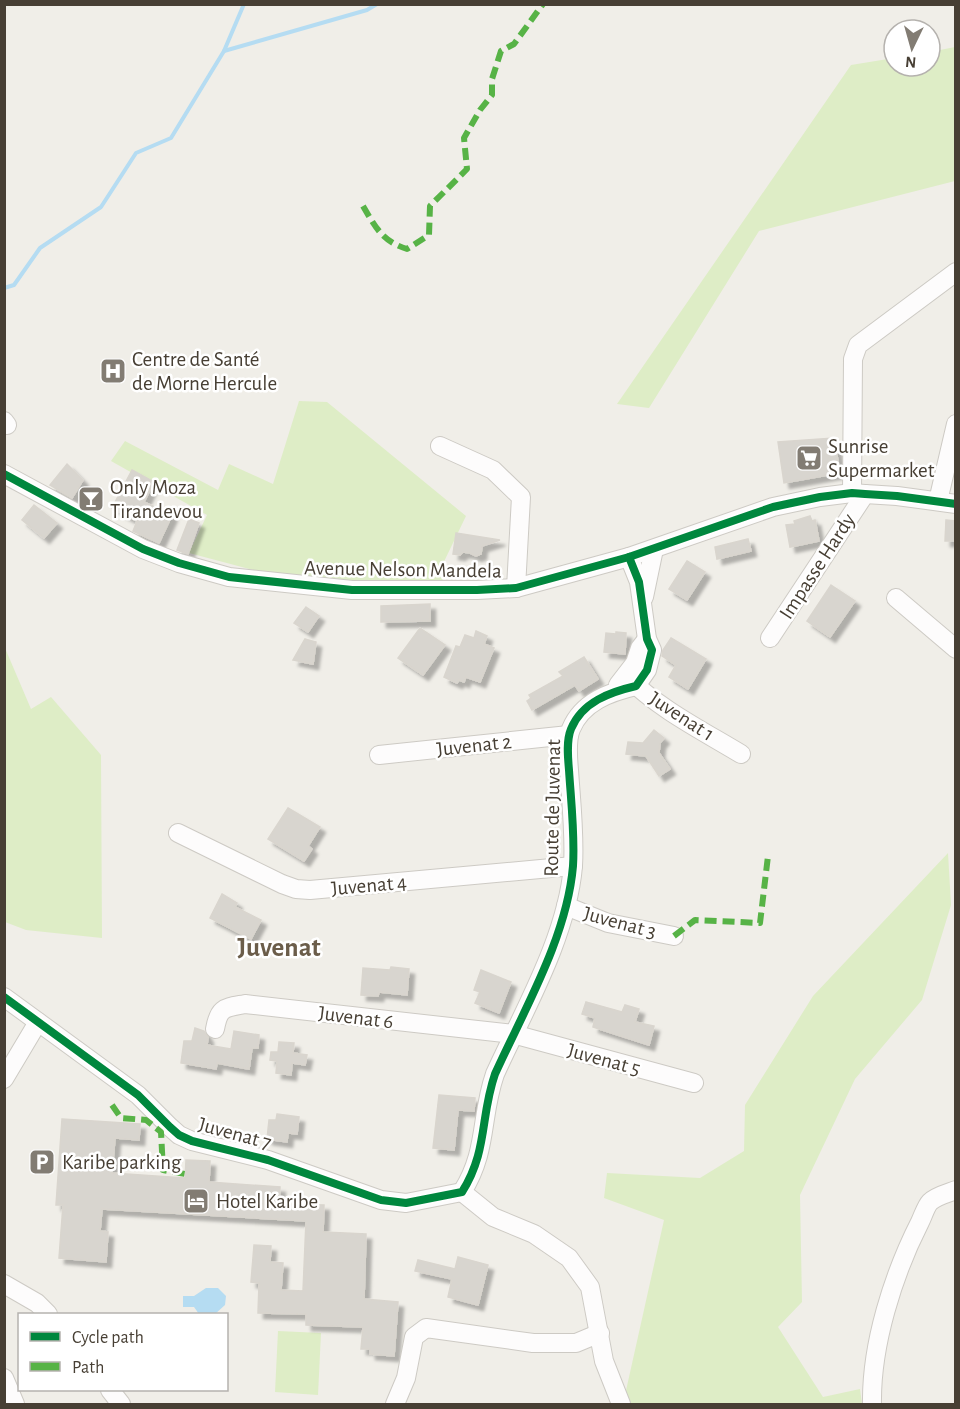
<svg xmlns="http://www.w3.org/2000/svg" width="960" height="1409" font-family="'Alegreya Sans',sans-serif">
<style>
.green{fill:#deedc6}
.water{fill:#b5dcf2}
.lines{fill:none;stroke-linecap:round;stroke-linejoin:round}
.stream{stroke:#b5dcf2;stroke-width:4}
.building{fill:#d8d5cf;stroke:#d9d5ce;stroke-width:1.5;filter:url(#shadow)}
.minor-casing{stroke:#cdcac4;stroke-width:20}
.minor{stroke:#fdfcfc;stroke-width:18}
.quiet{stroke:#57b346;stroke-width:6;stroke-dasharray:12 6;stroke-linecap:butt}
.cycleway-casing{stroke:#fff;stroke-width:11}
.cycleway{stroke:#00873e;stroke-width:8}
.labels{text-anchor:middle;stroke-width:5;stroke-linejoin:round;paint-order:stroke}
.poi-label{font-size:21px;fill:#473f34;stroke:#fff;text-anchor:start}
.street-label{font-size:21px;fill:#473f34;stroke:#fff}
.district-label{font-size:27px;font-weight:bold;fill:#6b5d4a;stroke:#fff}
</style>
<defs>
<filter id="shadow"><feDropShadow dx="5.5" dy="5.5" stdDeviation="1.5" flood-color="#0004"/></filter>
</defs>
<rect width="100%" height="100%" fill="#f0eee8"/>
<g class="green">
<polygon points="955,47 955,181 759,231 649,408 617,404 851,65 894,58 894,66 930,66 930,52"/>
<polygon points="299,401 327,402 466,516 438,574 445,583 294,581 189,553 207,515 111,461 125,441 218,490 229,464 273,484"/>
<polygon points="5,648 31,709 51,697 101,755 102,938 26,930 5,922"/>
<polygon points="948,853 951,905 922,1000 855,1079 800,1195 802,1302 778,1327 823,1397 860,1389 862,1404 623,1404 664,1220 604,1198 607,1173 700,1178 744,1151 745,1105 813,996"/>
<polygon points="278,1331 321,1333 318,1395 275,1392"/>
</g>
<polygon class="water" points="206,1288 218,1288 226,1296 225,1305 215,1314 199,1314 194,1307 183,1307 183,1296 194,1296"/>
<g class="lines">
<g class="stream">
<polyline points="224,51 367,10 377,4"/>
<polyline points="4,288 14,285 40,248 101,207 136,153 171,138 224,51 244,4"/>
</g>
</g>
<g class="building">
<polygon points="834,438 840,473 784,483 778,442"/>
<polygon points="67,464 83,480 72,498 50,485"/>
<polygon points="132,470 154,482 144,502 172,515 159,543 133,531 137,521 112,508"/>
<polygon points="34,505 57,523 44,538 22,520"/>
<polygon points="810,516 812,521 815,520 819,541 790,547 786,525 795,524 794,521"/>
<polygon points="189,519 199,523 188,554 177,550"/>
<polygon points="946,520 956,521 956,541 945,541"/>
<polygon points="456,533 500,540 482,546 481,554 476,556 470,553 463,552 460,555 453,554"/>
<polygon points="748,539 751,551 717,559 715,547"/>
<polygon points="687,561 705,572 687,600 669,589"/>
<polygon points="831,585 855,601 830,637 807,621"/>
<polygon points="430,604 430,621 381,622 381,606"/>
<polygon points="306,607 319,616 308,632 294,623"/>
<polygon points="420,628 445,645 423,675 398,658"/>
<polygon points="476,631 487,636 484,644 494,648 480,682 466,677 464,682 459,680 457,683 444,677 456,646 460,647 465,635 474,638"/>
<polygon points="616,632 626,633 625,654 604,652 606,633 616,634"/>
<polygon points="671,638 706,659 688,689 669,677 676,665 662,656 663,650"/>
<polygon points="305,639 316,642 313,664 293,660"/>
<polygon points="584,657 598,679 579,691 575,685 532,710 527,701 531,698 529,695 563,676 559,672"/>
<polygon points="654,730 664,738 660,743 659,753 670,769 659,776 646,756 626,754 628,742 643,743"/>
<polygon points="288,808 320,827 308,846 312,849 304,861 268,839"/>
<polygon points="222,894 237,903 235,907 261,920 251,939 210,918"/>
<polygon points="391,967 409,969 407,995 379,992 378,996 361,995 363,968 390,970"/>
<polygon points="481,970 511,982 499,1013 475,1003 480,992 474,990"/>
<polygon points="586,1002 622,1012 625,1005 639,1009 635,1022 654,1026 649,1045 593,1027 595,1018 582,1014"/>
<polygon points="195,1028 204,1031 208,1038 207,1045 231,1049 234,1031 259,1035 258,1048 252,1048 249,1069 217,1063 216,1069 181,1063 184,1041 192,1041"/>
<polygon points="279,1042 294,1043 293,1053 307,1055 305,1065 292,1063 291,1075 276,1073 277,1061 270,1060 271,1052 278,1052"/>
<polygon points="439,1095 475,1098 474,1111 458,1110 454,1150 433,1148"/>
<polygon points="277,1114 299,1117 297,1134 288,1133 287,1142 267,1139 269,1120 276,1120"/>
<polygon points="62,1119 140,1124 139,1140 115,1138 112,1173 185,1178 186,1160 210,1161 209,1182 280,1187 279,1204 324,1205 323,1232 366,1234 364,1299 398,1302 394,1356 370,1354 370,1349 361,1349 363,1327 306,1325 306,1314 258,1313 259,1283 251,1282 254,1245 271,1246 270,1262 283,1263 281,1290 303,1291 306,1221 102,1209 100,1231 108,1232 106,1262 59,1258 63,1205 56,1205"/>
<polygon points="458,1257 488,1265 478,1305 448,1297 452,1279 415,1271 418,1260 455,1269"/>
</g>
<g class="lines">
<g class="minor-casing">
<g id="minor">
<polyline points="4,421 7,425"/>
<polyline points="440,446 493,470 521,497 516,588"/>
<polyline points="4,474 143,549 179,563 229,577 352,590 477,590 516,588 629,557 773,507 820,497 852,493 865,494 897,496 956,504"/>
<polyline points="852,493 853,359 858,345 956,272"/>
<polyline points="938,501 956,424"/>
<polyline points="644,597 654,549"/>
<polyline points="896,598 956,649"/>
<polyline points="770,638 865,494"/>
<path d="M627,677C659,709 703,731 741,754"/>
<polyline points="618,685 635,663 640,648 647,639"/>
<polyline points="379,755 569,735"/>
<polyline points="178,833 282,884 296,889 310,890 573,866"/>
<polyline points="566,906 608,923 674,936"/>
<polyline points="4,997 138,1095 170,1127 179,1135 192,1141 268,1160 381,1200 406,1203 462,1192"/>
<path d="M215,1029C219,1007 224,1008 245,1004L513,1034L694,1083"/>
<polyline points="4,1079 38,1022"/>
<path d="M462,1192C488,1151 480,1117 495,1074C524,1010 567,937 573,866C575,835 571,801 569,770C568,758 566,741 571,729C582,702 610,692 636,686L647,670L652,650L647,639L639,582L629,557"/>
<polyline points="462,1192 493,1217 534,1234 569,1258 590,1287 604,1361 621,1404"/>
<polyline points="4,1284 37,1303 48,1314"/>
<polyline points="4,1378 15,1404"/>
<polyline points="110,1390 121,1404"/>
<polyline points="395,1404 406,1378 414,1337 426,1328 533,1343 576,1343 600,1333"/>
<path d="M872,1404C871,1345 893,1275 920,1222C923,1216 926,1206 930,1202C936,1196 948,1193 956,1190"/>
</g>
</g>
<use href="#minor" class="minor"/>
<g class="quiet">
<path d="M363,206C376,228 382,241 407,249L429,235L430,206L467,169L464,138L480,110L492,95V79L501,51L514,44L543,4"/>
<polyline points="674,936 695,920 760,923 768,856"/>
<polyline points="112,1105 121,1118 146,1120 161,1132 163,1170 185,1174"/>
</g>
<g class="cycleway-casing">
<g id="cycleway">
<polyline points="4,474 143,549 179,563 229,577 352,590 477,590 516,588 629,557 773,507 820,497 852,493 865,494 897,496 956,504"/>
<path d="M4,997L138,1095L170,1127L179,1135L192,1141L268,1160L381,1200L406,1203L462,1192C488,1151 480,1117 495,1074C524,1010 567,937 573,866C575,835 571,801 569,770C568,758 566,741 571,729C582,702 610,692 636,686L647,670L652,650L647,639L639,582L629,557"/>
</g>
</g>
<use href="#cycleway" class="cycleway"/>
</g>
<defs>
<g id="hospital-square" transform="scale(1.35)"><rect x="-9" y="-9" width="18" height="18" rx="4" fill="#827c73" stroke="#fff"/><path d="M-5-5h3v3.5h4V-5h3V5h-3V1.5h-4V5h-3Z" fill="#fff"/></g>
<g id="supermarket-square" transform="scale(1.35)"><rect x="-9" y="-9" width="18" height="18" rx="4" fill="#827c73" stroke="#fff"/><path d="M-6-5.5h2.5l.6 2H6L4.5 2H-2.5L-4.4-4H-6ZM-1.5 3.2a1.3 1.3 0 1 0 .1 0ZM3 3.2a1.3 1.3 0 1 0 .1 0Z" fill="#fff"/></g>
<g id="bar-square" transform="scale(1.35)"><rect x="-9" y="-9" width="18" height="18" rx="4" fill="#827c73" stroke="#fff"/><path d="M-6-5H6L.8 .8V4.5H3.5V6h-7V4.5H-.8V.8Z" fill="#fff"/></g>
<g id="parking-square" transform="scale(1.35)"><rect x="-9" y="-9" width="18" height="18" rx="4" fill="#827c73" stroke="#fff"/><path d="M-3.5-5.5H1a3.5 3.5 0 0 1 0 7H-1V5.5H-3.5ZM-1-3.4V-.6H.8a1.4 1.4 0 0 0 0-2.8Z" fill="#fff"/></g>
<g id="hotel-square" transform="scale(1.35)"><rect x="-9" y="-9" width="18" height="18" rx="4" fill="#827c73" stroke="#fff"/><path d="M-6-4.5h1.5V1H6V5H4.5V3h-9V5H-6ZM-4 0a1.8 1.8 0 1 1 3.6 0ZM.5 0V-2.5h3Q6-2.5 6 0Z" fill="#fff"/></g>
</defs>
<g fill-rule="evenodd">
<use href="#hospital-square" x="113" y="371"/>
<use href="#supermarket-square" x="809" y="458"/>
<use href="#bar-square" x="91" y="499"/>
<use href="#parking-square" x="42" y="1162"/>
<use href="#hotel-square" x="196" y="1201"/>
</g>
<g class="labels">
<g class="poi-label">
<text x="132" y="366">Centre de Santé<tspan x="132" dy="24">de Morne Hercule</tspan></text>
<text x="828" y="453">Sunrise<tspan x="828" dy="24">Supermarket</tspan></text>
<text x="110" y="494">Only Moza<tspan x="110" dy="24">Tirandevou</tspan></text>
<text x="62" y="1169">Karibe parking</text>
<text x="216" y="1208">Hotel Karibe</text>
</g>
<g class="street-label">
<text transform="translate(817 566) rotate(-57)" y="7">Impasse Hardy</text>
<text transform="translate(403 569) rotate(1)" y="7">Avenue Nelson Mandela</text>
<text transform="translate(682 716) rotate(33)" y="7">Juvenat 1</text>
<text transform="translate(474 745) rotate(-6)" y="7">Juvenat 2</text>
<text transform="translate(552 808) rotate(-89)" y="7">Route de Juvenat</text>
<text transform="translate(369 885) rotate(-5)" y="7">Juvenat 4</text>
<text transform="translate(620 922) rotate(15)" y="7">Juvenat 3</text>
<text transform="translate(356 1017) rotate(7)" y="7">Juvenat 6</text>
<text transform="translate(604 1059) rotate(15)" y="7">Juvenat 5</text>
<text transform="translate(235 1133) rotate(15)" y="7">Juvenat 7</text>
</g>
<g class="district-label">
<text x="279" y="956">Juvenat</text>
</g>
</g>
<rect width="960" height="1409" fill="none" stroke="#473f34" stroke-width="12"/>
<rect x="18" y="1313" width="210" height="78" fill="#ffffff" stroke="#b5b2ae" stroke-width="1.5"/>
<rect x="30" y="1332" width="30" height="9" fill="#00873e" stroke="#b5b2ae" stroke-width="1.5"/>
<text x="72" y="1343" font-size="18" fill="#473f34">Cycle path</text>
<rect x="30" y="1362" width="30" height="9" fill="#57b346" stroke="#b5b2ae" stroke-width="1.5"/>
<text x="72" y="1373" font-size="18" fill="#473f34">Path</text>
<g transform="translate(912 48) rotate(185)"><circle r="28" fill="#ffffff" stroke="#b5b2ae" stroke-width="1.5"/>
<path d="M0-4.5L10 22L0 15L-10 22Z" fill="#827c73"/>
<text y="-9" font-size="16" font-weight="bold" text-anchor="middle" fill="#473f34">N</text>
</g>
</svg>
